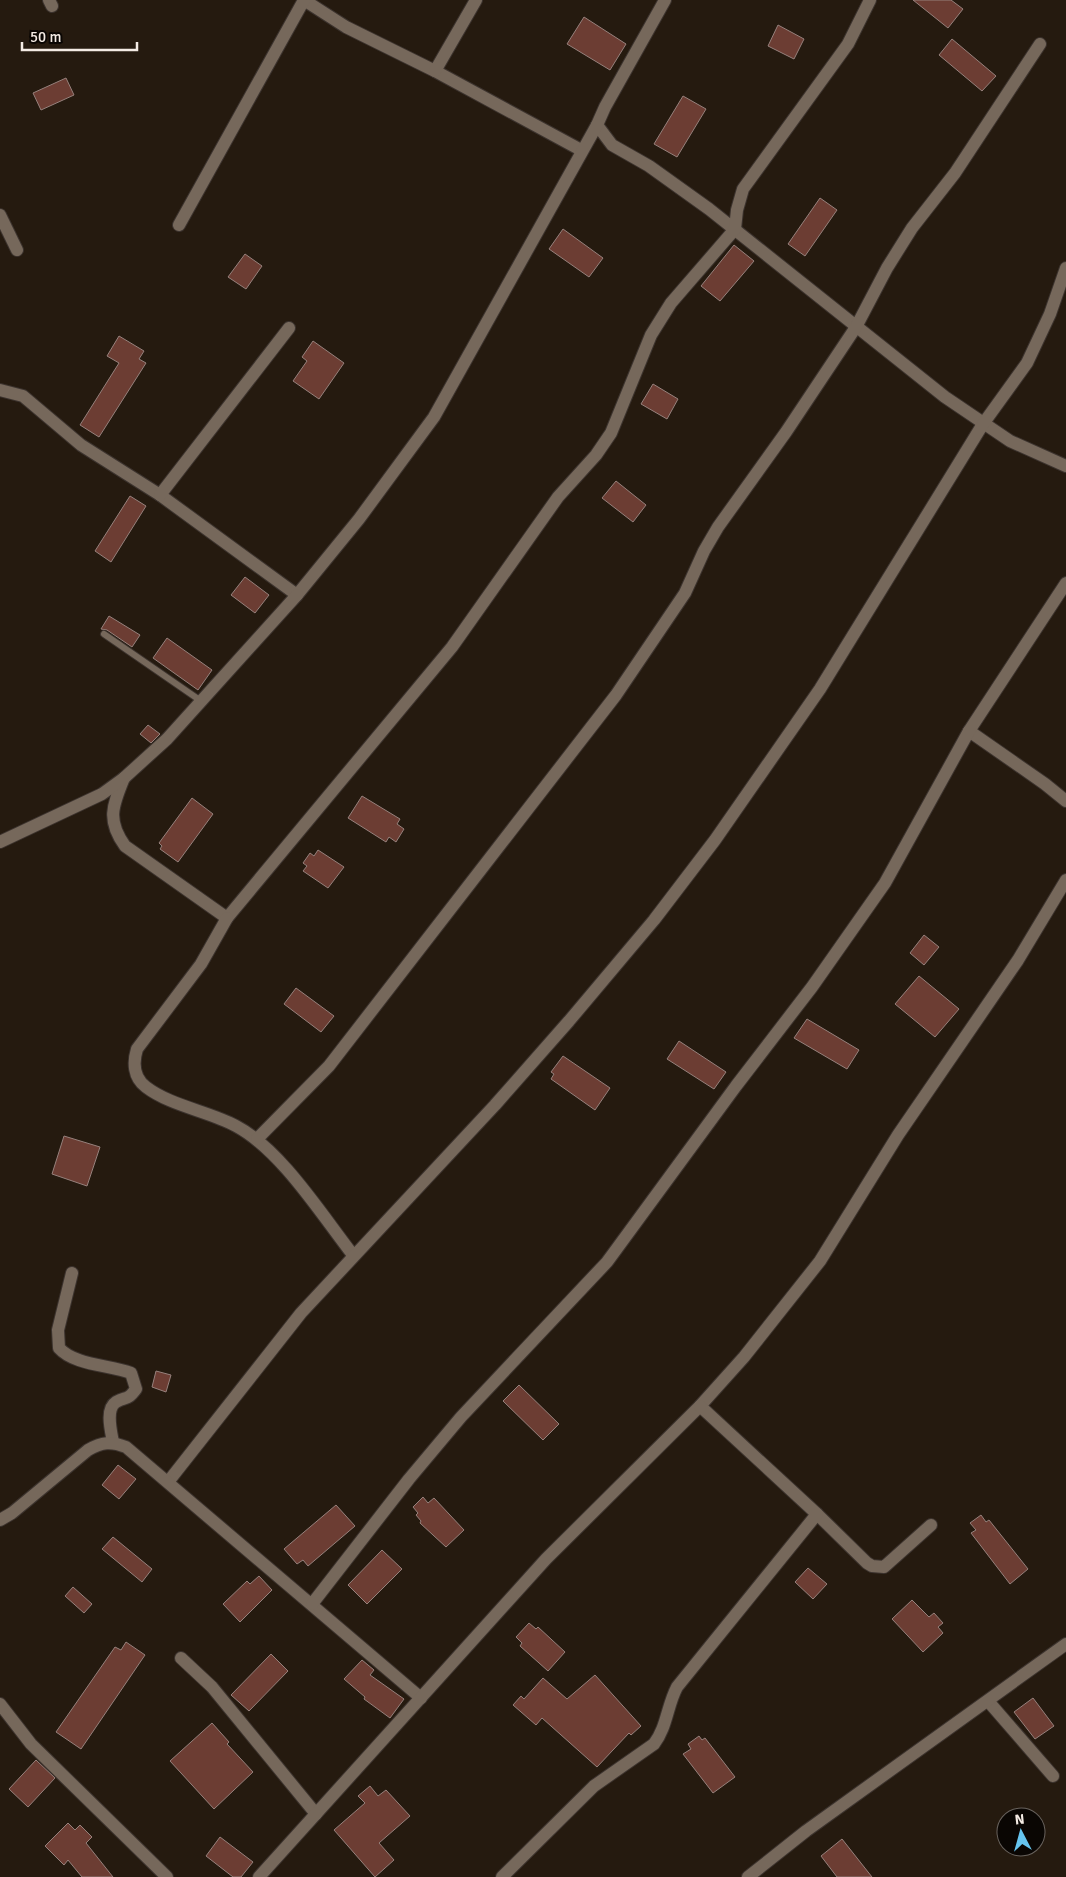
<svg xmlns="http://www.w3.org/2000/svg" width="1066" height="1877" font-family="Signika,sans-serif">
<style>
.building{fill:#6c3d33;stroke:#96817c}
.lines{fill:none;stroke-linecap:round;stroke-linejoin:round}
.lane-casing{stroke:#3c332e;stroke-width:8}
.street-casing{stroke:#3c332e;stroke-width:14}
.lane{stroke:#76685b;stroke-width:6}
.street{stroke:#76685b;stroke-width:12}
</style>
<rect width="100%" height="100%" fill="#251a0f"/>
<g class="building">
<polygon points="913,0 951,0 963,9 948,28"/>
<polygon points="584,17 626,44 610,70 567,44"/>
<polygon points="778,25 804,39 794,59 768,46"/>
<polygon points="952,39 996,76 982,91 939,55"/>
<polygon points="66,78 74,95 41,110 33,93"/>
<polygon points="683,96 706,109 677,157 654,144"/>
<polygon points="820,198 837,210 805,256 788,244"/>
<polygon points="563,229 603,258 589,277 549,249"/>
<polygon points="734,245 754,261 720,301 701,286"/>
<polygon points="245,254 262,266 246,289 228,277"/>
<polygon points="119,336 144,351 139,359 146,363 99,437 80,425 119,363 107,356"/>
<polygon points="313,341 344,363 319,399 293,381 307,361 302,357"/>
<polygon points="653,384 678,399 667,419 641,404"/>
<polygon points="616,481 646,505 633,522 602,498"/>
<polygon points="130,496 146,506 111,562 95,551"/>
<polygon points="245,577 269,595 255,613 231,595"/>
<polygon points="109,616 140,635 132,647 107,630 101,629"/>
<polygon points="167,638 212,670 198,690 153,658"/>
<polygon points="148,725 160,734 151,743 140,734"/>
<polygon points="362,796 400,819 397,824 404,829 396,842 389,837 386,842 348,818"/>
<polygon points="192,798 213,814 178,862 160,849 162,846 159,843"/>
<polygon points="318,850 344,867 328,888 303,871 307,866 303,863 310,853 314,856"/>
<polygon points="924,935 939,947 924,965 910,953"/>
<polygon points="919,976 959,1009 935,1037 895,1004"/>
<polygon points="296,988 334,1016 321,1032 284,1004"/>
<polygon points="807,1019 859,1050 847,1069 794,1038"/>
<polygon points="679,1041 726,1072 714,1089 667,1059"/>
<polygon points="563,1056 610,1088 595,1110 551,1079 554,1074 551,1072"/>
<polygon points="64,1136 100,1147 87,1186 52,1174"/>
<polygon points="156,1371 171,1375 166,1392 152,1387"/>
<polygon points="519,1385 559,1424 543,1440 503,1401"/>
<polygon points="118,1465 136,1479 119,1499 102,1485"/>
<polygon points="423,1497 428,1503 434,1498 464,1530 446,1547 420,1523 421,1521 416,1515 418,1513 413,1507"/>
<polygon points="336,1505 355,1526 308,1566 303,1560 297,1564 284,1549"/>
<polygon points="981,1515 986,1522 989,1520 1028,1569 1010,1584 971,1533 976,1530 970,1523"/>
<polygon points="113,1537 152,1569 142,1582 102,1549"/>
<polygon points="382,1550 402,1569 367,1604 348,1585"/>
<polygon points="808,1568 827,1584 813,1599 795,1582"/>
<polygon points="259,1576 272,1590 240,1622 223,1604 247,1581 250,1584"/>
<polygon points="73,1587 92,1604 84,1613 65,1596"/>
<polygon points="912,1600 929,1617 934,1613 943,1623 938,1627 943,1633 923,1652 892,1619"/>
<polygon points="529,1623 536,1629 538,1627 565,1652 548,1671 520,1646 522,1643 516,1637"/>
<polygon points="126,1642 145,1655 81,1749 56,1732 115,1647 121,1650"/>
<polygon points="271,1654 288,1671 249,1711 231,1695"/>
<polygon points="362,1660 374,1670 370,1675 404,1699 390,1718 364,1699 365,1697 344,1679"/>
<polygon points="595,1675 641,1726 631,1735 629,1733 597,1767 542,1718 536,1725 513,1705 521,1696 524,1699 543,1678 567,1699"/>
<polygon points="1033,1698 1054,1726 1035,1739 1014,1712"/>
<polygon points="212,1723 229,1742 227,1744 253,1772 214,1809 170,1761"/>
<polygon points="699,1736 702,1740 705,1738 735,1777 713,1793 683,1754 691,1749 688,1744"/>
<polygon points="36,1760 55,1778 28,1807 9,1789"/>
<polygon points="370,1786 378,1796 386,1790 410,1816 379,1843 394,1860 375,1877 334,1830 365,1803 358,1796"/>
<polygon points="68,1823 75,1830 80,1825 92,1837 86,1843 113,1877 82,1877 68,1860 64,1865 45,1846"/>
<polygon points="220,1837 253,1862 241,1877 233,1877 206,1856"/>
<polygon points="842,1839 872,1877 837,1877 821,1856"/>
</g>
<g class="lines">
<g class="lane-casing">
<polyline id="lane" points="104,634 201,701"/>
</g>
<g class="street-casing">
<g id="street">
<polyline points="49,0 52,6"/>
<polyline points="304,0 346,27 435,71 581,150"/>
<polyline points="665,0 605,107 597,125 612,145 649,166 709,209 945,397 1010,441 1066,466"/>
<polyline points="435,71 476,0"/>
<polyline points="0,215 17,250"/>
<polyline points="179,225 304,0"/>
<polyline points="0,390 23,396 81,445 160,495 297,595 359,519 434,417 597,125"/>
<polyline points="160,495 289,328"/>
<polyline points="969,731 1045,784 1066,801"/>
<path d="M124,778C113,805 106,820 125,846L227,918L452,647L558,497L596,455L611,433L651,335L671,303L735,229L737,210L743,189L848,44L870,0"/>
<polyline points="0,842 102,794 124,778 167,739 297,595"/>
<path d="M227,918L201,964L137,1049C133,1062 133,1077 146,1087C171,1106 208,1111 236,1126C281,1150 321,1214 353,1255"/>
<polyline points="257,1139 329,1066 616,695 685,593 704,551 718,527 786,432 856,327 887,268 912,228 955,173 1040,44"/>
<path d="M72,1273L58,1330L59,1348C74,1365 109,1365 131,1373L136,1389C127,1401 127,1396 116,1402C105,1409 111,1431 113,1442"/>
<polyline points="168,1482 301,1313 495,1105 569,1021 654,920 715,840 820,689 983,424 1027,363 1050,314 1066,268"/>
<polyline points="817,1514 867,1563 872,1566 884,1567 931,1525"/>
<path d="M0,1520L12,1513L88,1450C102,1442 111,1441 126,1447L421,1698"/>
<polyline points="312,1604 409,1479 461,1417 607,1262 736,1086 812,987 885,883 969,731 1066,583"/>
<polyline points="181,1658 212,1687 316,1814"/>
<polyline points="988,1701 1053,1776"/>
<polyline points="0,1704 31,1744 167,1877"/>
<polyline points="259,1877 546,1559 700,1406 744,1357 820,1261 898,1135 1018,960 1066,880"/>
<path d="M502,1877L594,1786L654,1744C667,1727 667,1706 677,1687L817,1514L700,1406"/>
<polyline points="748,1877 806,1831 1066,1644"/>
</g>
</g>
<use href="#lane" class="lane"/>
<use href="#street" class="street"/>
</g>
<g transform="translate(1021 1832) rotate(354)"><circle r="24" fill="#0a0603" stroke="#68625d"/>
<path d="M0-4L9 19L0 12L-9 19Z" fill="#66c4ef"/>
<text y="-8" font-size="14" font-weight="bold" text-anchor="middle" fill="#f4ebe4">N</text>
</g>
<path d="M22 42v8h115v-8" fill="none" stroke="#f4ebe4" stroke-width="2.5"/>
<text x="30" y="42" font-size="15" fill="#f4ebe4" stroke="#0a0603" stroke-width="4" paint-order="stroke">50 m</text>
</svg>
